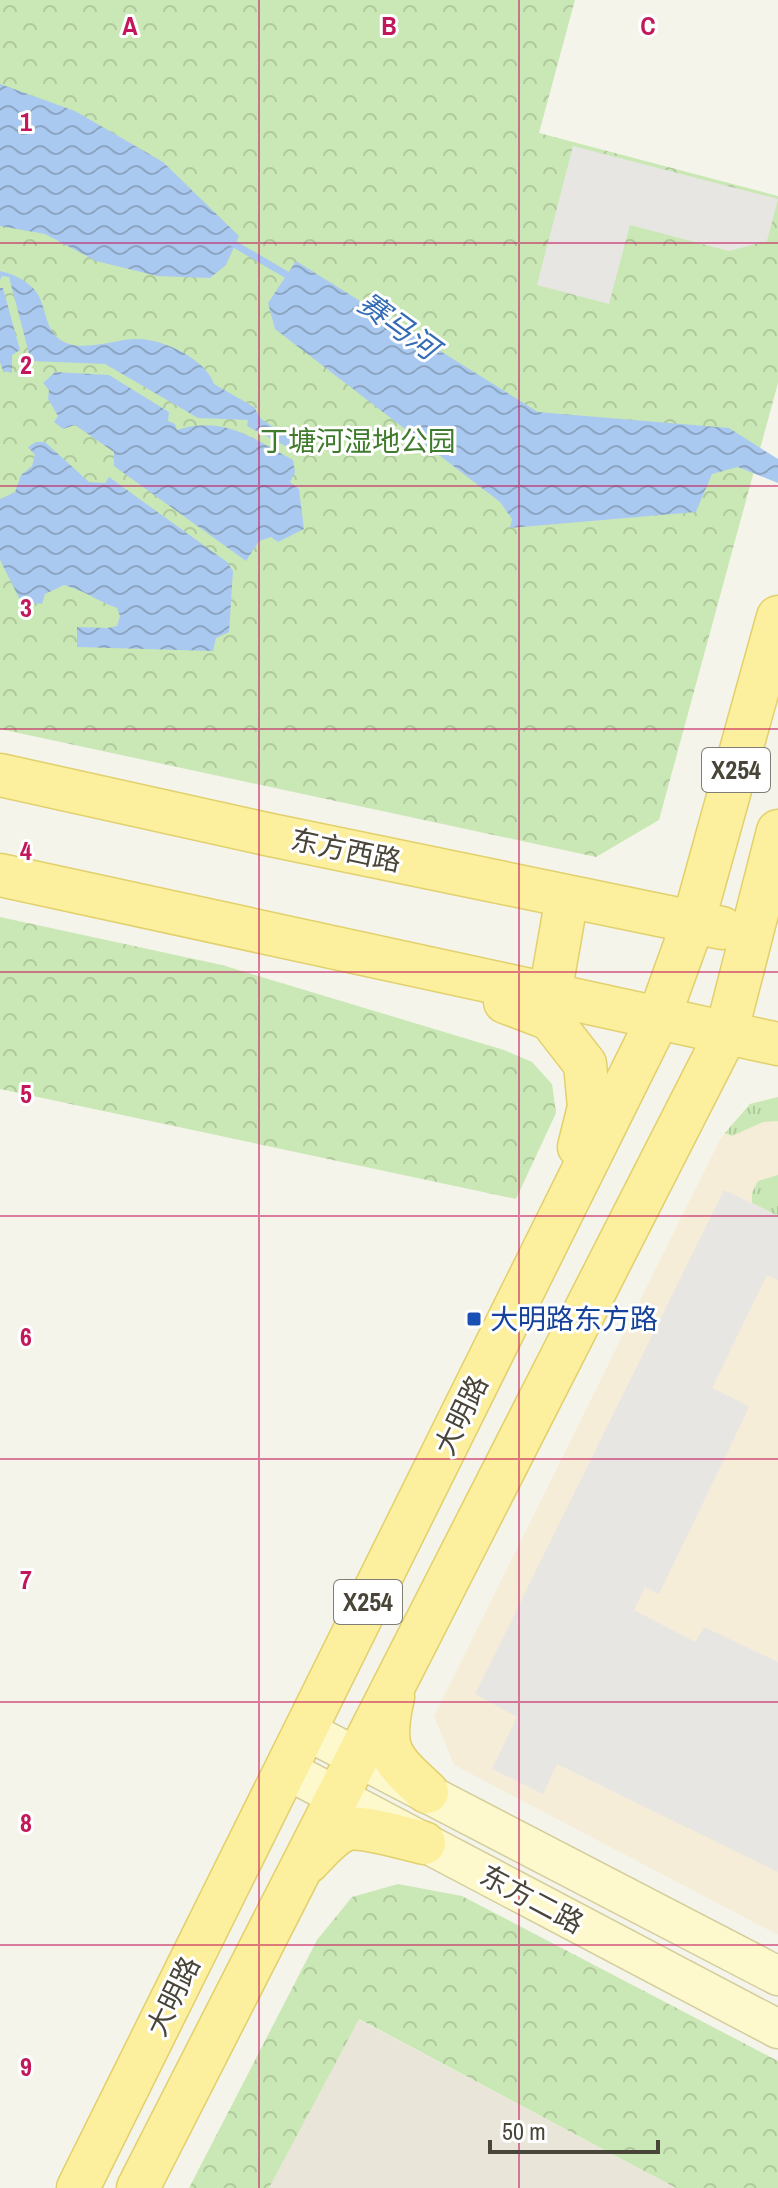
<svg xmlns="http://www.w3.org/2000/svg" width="778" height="2188" font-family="'Archivo Narrow','Noto Sans SC',sans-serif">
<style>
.residential{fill:#e9e6d9}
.commercial{fill:#f6edd8}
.grass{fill:url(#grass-tufts)}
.park{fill:url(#park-crowns)}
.parking{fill:#e7e6e2}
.water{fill:url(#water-waves)}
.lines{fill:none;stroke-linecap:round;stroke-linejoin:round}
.stream{stroke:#aac9f0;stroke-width:7}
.secondary-casing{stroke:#d4cd9c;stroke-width:41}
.primary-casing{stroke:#e2d06c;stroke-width:45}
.secondary{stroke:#fef9cd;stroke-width:38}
.primary{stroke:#fcef9d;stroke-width:42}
.grid{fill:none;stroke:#c2185b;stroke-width:2;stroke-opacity:0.55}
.transit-dot{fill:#1a4fb4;stroke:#fff;stroke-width:3}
.labels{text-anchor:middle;stroke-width:6;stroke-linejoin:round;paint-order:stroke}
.shield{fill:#fff;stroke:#807d74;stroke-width:2}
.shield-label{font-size:26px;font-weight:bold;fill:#4a4539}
.park-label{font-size:28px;fill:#3f7b2c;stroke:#fff}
.street-label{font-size:28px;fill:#4a4539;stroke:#fff}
.transit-label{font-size:28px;fill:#164399;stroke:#fff;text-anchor:start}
.water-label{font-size:30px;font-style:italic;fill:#336bb5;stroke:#fff}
.grid-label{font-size:26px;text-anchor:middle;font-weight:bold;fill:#c2185b;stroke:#fff;stroke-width:6;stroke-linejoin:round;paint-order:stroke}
</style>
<defs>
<pattern id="grass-tufts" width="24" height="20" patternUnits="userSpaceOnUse" patternTransform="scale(2)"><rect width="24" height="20" fill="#cae8b5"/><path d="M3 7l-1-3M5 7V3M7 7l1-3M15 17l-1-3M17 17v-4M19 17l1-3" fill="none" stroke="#afc89c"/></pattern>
<pattern id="park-crowns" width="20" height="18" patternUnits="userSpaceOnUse" patternTransform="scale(2)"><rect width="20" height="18" fill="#cae8b5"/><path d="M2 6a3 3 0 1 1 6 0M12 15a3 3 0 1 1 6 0" fill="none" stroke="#afc89c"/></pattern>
<pattern id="water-waves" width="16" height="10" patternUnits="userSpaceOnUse" patternTransform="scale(2)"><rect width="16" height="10" fill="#aac9f0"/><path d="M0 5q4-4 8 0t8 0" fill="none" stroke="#8ca5c3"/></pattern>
</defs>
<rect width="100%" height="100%" fill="#f5f4eb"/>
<polygon class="residential" points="358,2019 676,2188 269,2188"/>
<polygon class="commercial" points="778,1097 778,1935 454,1765 434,1716 720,1139 750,1104"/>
<g class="grass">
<polygon points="778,1097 778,1121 763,1122 732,1136 725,1133 750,1104"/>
<polygon points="778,1175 778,1216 752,1203 752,1193 758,1181"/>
</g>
<g class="park">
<polygon points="0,0 575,0 539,133 778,196 778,383 659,820 596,857 0,729"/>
<polygon points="0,917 222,965 504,1050 532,1062 552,1084 556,1113 516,1199 0,1089"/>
<polygon points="398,1884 462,1896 778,2061 778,2188 676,2188 359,2019 269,2188 189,2188 317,1940 352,1897"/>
</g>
<g class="parking">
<polygon points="573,146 778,199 767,241 729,251 630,225 609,304 537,285"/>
<polygon points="724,1190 778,1216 778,1280 767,1275 712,1388 749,1406 746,1414 659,1594 645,1587 634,1610 695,1642 704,1627 778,1662 778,1872 557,1764 543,1794 492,1769 517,1717 475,1694"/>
</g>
<g class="water">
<polygon points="0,84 75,111 163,162 239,236 226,265 210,278 157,276 96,261 45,234 0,226"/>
<polygon points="296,261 538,412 729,428 778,459 778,483 738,467 712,474 696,512 510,528 512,519 500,502 275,329 268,303"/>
<path d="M0,271C13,274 29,281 37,293C48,310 44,336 69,344C90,350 116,339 137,339C162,338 207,360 214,384L254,407L261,419L297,442L299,446L297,452L247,426L248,420L198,418L105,364L31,361L9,277L2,276L0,280Z"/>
<polygon points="0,288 3,288 20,350 12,355 12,373 3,371 0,362"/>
<path d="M55,372L109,375L169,412L168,421L175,424L177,430C224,415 254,439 293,460L295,472L290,482L299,489L304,529L278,542L271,537L259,541L246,561L114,466V452L75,425L63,429L54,422L58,416L48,399L49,390L43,383Z"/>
<path d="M36,442H45L89,482L105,483L109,477L227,562L233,571L229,632L216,638L213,651L77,647V627L107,628L117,626L120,616L117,608C97,601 86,591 64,585L45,594L42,604L21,602L0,560V499L15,492L21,475L32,466L35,455L28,447Z"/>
</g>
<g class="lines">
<polyline class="stream" points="229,241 294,279"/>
<g class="secondary-casing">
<g id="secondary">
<polyline points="305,1730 778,1976"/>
<polyline points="285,1769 778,2029"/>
</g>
</g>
<g class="primary-casing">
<g id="primary">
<polyline points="0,775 266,834 722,928"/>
<polyline points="0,875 778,1044"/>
<polyline points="550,994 567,897"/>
<polyline points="505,1002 550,1019 585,1064 589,1107 579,1147"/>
<path d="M393,1697C381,1750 389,1757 427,1792"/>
<path d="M308,1862C319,1851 333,1833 348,1829C363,1826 408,1839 424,1843"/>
<polyline points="78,2188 659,1017 693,923 778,617"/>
<polyline points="138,2188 726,1034 778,831"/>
</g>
</g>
<use href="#secondary" class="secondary"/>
<use href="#primary" class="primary"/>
</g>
<path class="grid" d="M259,0V2188M519,0V2188M0,243H778M0,486H778M0,729H778M0,972H778M0,1216H778M0,1459H778M0,1702H778M0,1945H778"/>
<rect class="transit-dot" x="466" y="1311" width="16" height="16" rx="4"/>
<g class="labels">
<g class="shield">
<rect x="702" y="748" width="68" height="44" rx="6"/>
<rect x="334" y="1580" width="68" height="44" rx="6"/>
</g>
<g class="shield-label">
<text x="736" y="779">X254</text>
<text x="368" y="1611">X254</text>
</g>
<g class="park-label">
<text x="358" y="451">丁塘河湿地公园</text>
</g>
<g class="street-label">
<text transform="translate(346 850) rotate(12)" y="10">东方西路</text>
<text transform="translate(461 1415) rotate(-64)" y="10">大明路</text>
<text transform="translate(532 1899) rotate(28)" y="10">东方二路</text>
<text transform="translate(173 1996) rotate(-64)" y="10">大明路</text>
</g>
<g class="transit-label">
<text x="490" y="1329">大明路东方路</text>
</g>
<g class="water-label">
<text transform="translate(398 326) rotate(36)" y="10">赛马河</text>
</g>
</g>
<g class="grid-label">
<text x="130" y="35">A</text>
<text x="389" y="35">B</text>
<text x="648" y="35">C</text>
<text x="26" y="131">1</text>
<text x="26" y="374">2</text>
<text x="26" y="617">3</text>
<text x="26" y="860">4</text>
<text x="26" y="1103">5</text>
<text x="26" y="1346">6</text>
<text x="26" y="1589">7</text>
<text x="26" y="1832">8</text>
<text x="26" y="2076">9</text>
</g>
<path d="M490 2140v12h168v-12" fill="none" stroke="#4a4539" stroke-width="4"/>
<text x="502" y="2140" font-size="24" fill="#4a4539" stroke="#ffffff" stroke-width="6" paint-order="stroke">50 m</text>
</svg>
